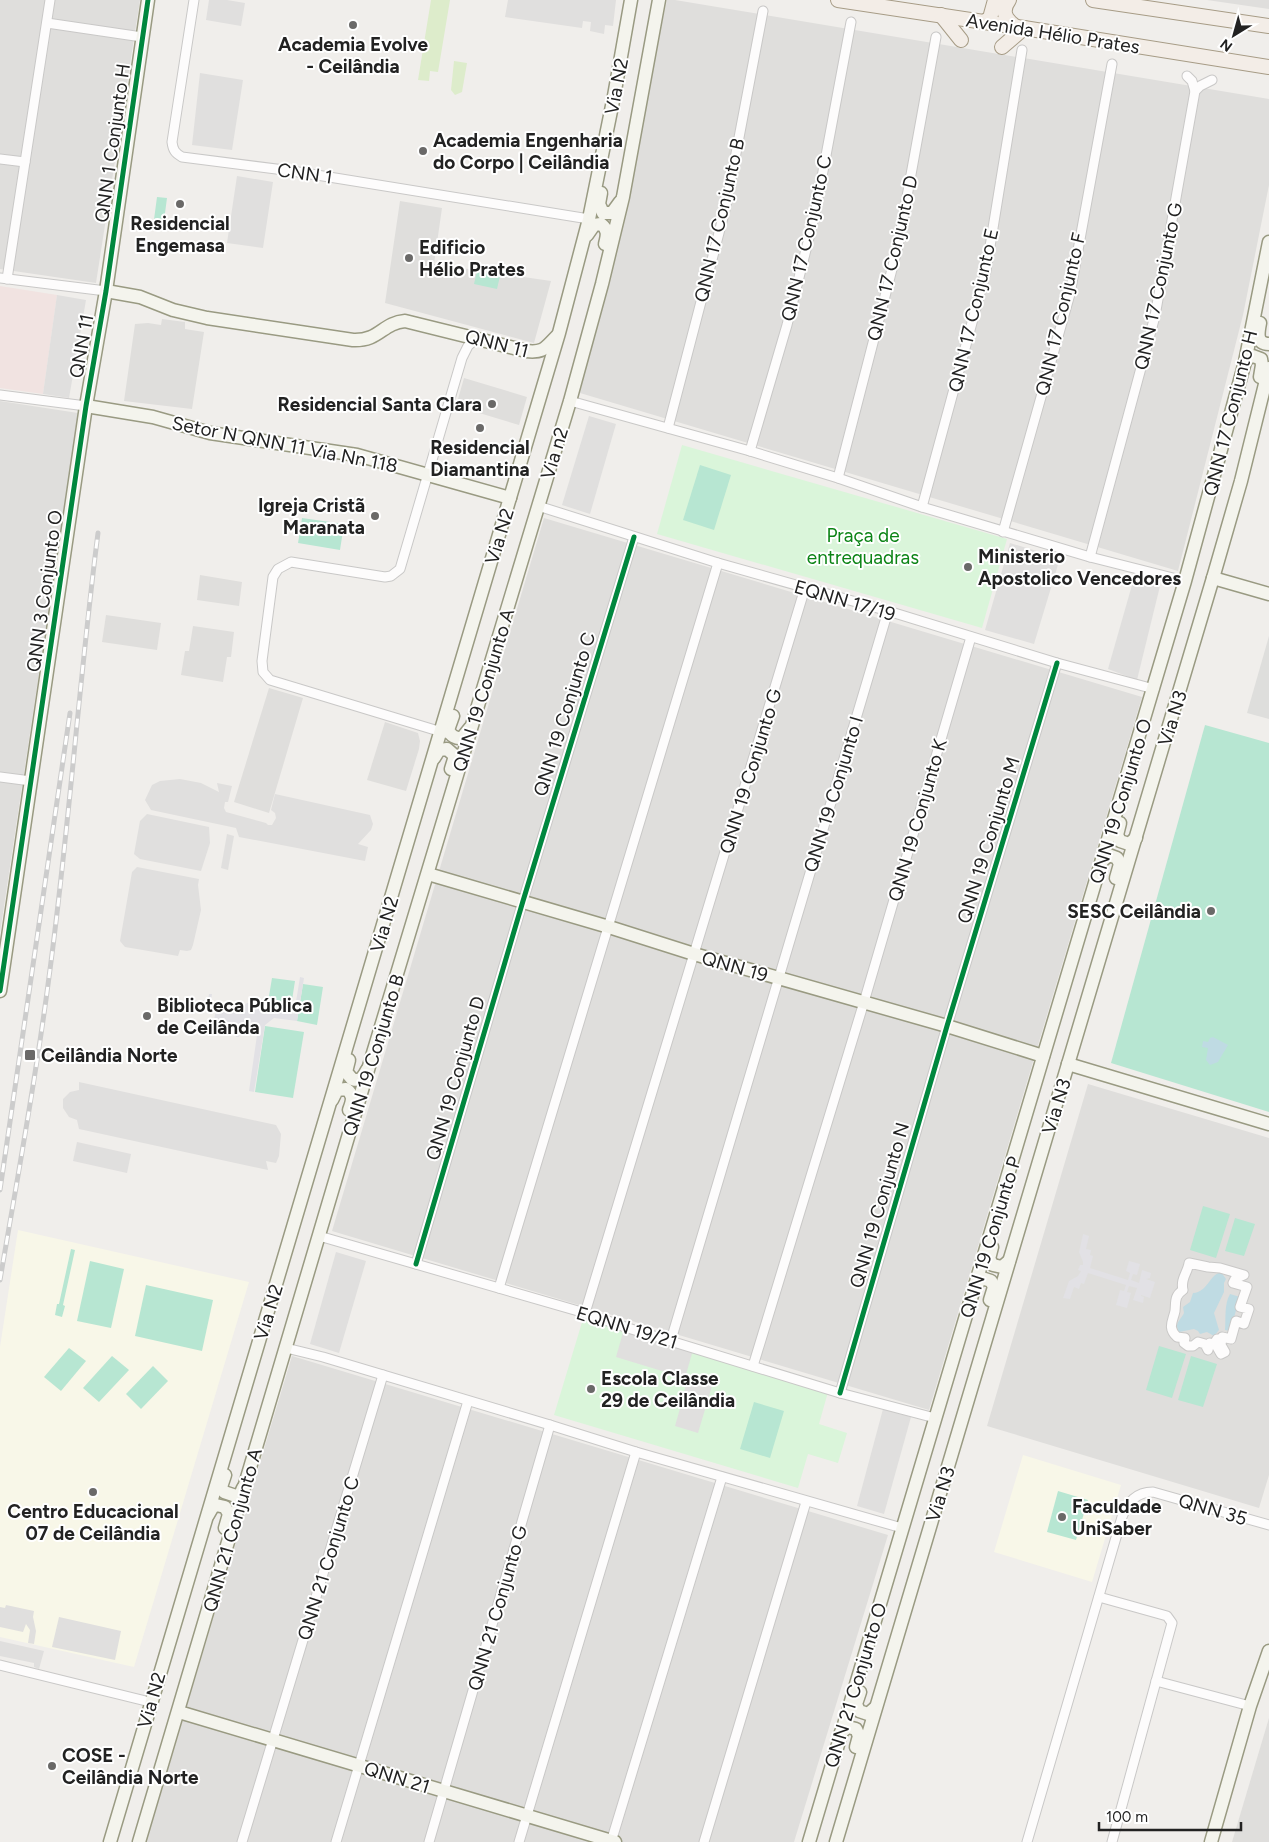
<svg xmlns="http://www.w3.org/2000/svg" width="1269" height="1842" font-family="Figtree,sans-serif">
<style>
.residential{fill:#dfdedc}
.commercial{fill:#f1e3e1}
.education{fill:#f8f7e8}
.religious{fill:#dededc}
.grass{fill:#ddeccb}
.park{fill:#daf5da}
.pitch{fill:#b7e6d2}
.parking{fill:#e0dfde}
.plaza{fill:#e2e1e5}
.water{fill:#bfdbe3}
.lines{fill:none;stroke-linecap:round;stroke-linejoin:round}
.street-casing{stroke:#c9c8c7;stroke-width:11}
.secondary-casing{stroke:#999a82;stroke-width:15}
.primary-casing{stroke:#a79c86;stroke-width:16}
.street{stroke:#fdfcfc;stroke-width:9}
.secondary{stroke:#f4f4ed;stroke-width:12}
.primary{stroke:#f3ede7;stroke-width:14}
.rail-casing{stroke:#ccc;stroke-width:5}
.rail{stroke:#fff;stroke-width:3;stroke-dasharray:9;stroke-linecap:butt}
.cycleway-casing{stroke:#fff;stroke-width:8}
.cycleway{stroke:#00873e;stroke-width:5}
.poi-dot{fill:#6a6968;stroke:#fff;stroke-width:2}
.labels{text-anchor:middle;stroke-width:4;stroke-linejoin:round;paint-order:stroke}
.street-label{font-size:19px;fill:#222;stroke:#fff}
.poi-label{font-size:19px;font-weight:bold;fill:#222;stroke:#fff;text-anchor:start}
.park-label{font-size:19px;fill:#0c8416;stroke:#fff}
</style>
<rect width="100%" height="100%" fill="#f0eeeb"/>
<g class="residential">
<polygon points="0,0 140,0 96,283 0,269"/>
<polygon points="667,0 675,0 1269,99 1269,185 1243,315 1178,571 580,393"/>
<polygon points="1207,0 1269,0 1269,9"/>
<polygon points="400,201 442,208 434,264 551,281 534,343 385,303"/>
<polygon points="162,319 185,322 185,329 204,332 192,409 124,401 135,324 148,323 161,325"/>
<polygon points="464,378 527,397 519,425 456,406"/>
<polygon points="0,401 78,413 0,933"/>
<polygon points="544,518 1142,697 929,1410 332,1231"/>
<polygon points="200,575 242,582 239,606 197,600"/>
<polygon points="106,615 161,623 157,650 102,642"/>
<polygon points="193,626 234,632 231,657 227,657 223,682 181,675 185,651 189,651"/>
<polygon points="269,688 303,698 269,813 234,802"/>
<polygon points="385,722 418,733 420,741 419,749 406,791 367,780"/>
<polygon points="1088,1084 1269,1138 1269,1475 1259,1508 987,1426"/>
<polygon points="292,1356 888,1535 794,1842 146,1842"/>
<polygon points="1269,1718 1269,1842 1232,1842"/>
</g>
<polygon class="commercial" points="0,286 57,295 43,394 0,388"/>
<g class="education">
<polygon points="18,1230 249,1282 134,1667 0,1637 0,1347"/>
<polygon points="1023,1455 1121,1485 1092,1582 994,1552"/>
</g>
<polygon class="religious" points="1269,636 1269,719 1247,713"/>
<g class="grass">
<polygon points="431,0 450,0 438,72 430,71 429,81 418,80"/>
<polygon points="454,61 467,63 462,92 455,95 451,90"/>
</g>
<g class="park">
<polygon points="682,445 1007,539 982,628 657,534"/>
<polygon points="583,1319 828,1392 819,1424 847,1433 838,1463 808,1454 798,1488 554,1415"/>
</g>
<g class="pitch">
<polygon points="157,197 167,198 163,228 160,228 159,230 153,227"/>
<polygon points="477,271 500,276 497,289 474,284"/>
<polygon points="700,465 731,475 714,530 683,520"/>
<polygon points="302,518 344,524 340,550 298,543"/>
<polygon points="1205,725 1269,743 1269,1112 1111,1063"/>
<polygon points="272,978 295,981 290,1013 265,1009 267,1008"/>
<polygon points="303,984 323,987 317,1025 297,1021"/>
<polygon points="265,1026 304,1032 293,1098 255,1092"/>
<polygon points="1203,1206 1230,1214 1216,1258 1190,1250"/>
<polygon points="1235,1218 1255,1224 1244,1256 1225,1251"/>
<polygon points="71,1249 75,1250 63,1305 65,1306 62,1317 55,1315 57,1304 59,1304"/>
<polygon points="90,1261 124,1269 111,1328 77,1321"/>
<polygon points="146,1285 213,1300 202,1351 135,1336"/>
<polygon points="1159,1346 1186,1354 1172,1398 1146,1390"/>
<polygon points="69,1348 86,1361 61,1391 44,1377"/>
<polygon points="112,1356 129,1370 99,1402 83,1388"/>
<polygon points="1191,1356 1217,1364 1203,1407 1178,1400"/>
<polygon points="153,1366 168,1381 141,1409 126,1394"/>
<polygon points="754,1402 784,1411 770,1458 740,1449"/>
<polygon points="1058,1491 1088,1500 1076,1540 1047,1532"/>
</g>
<g class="parking">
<polygon points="209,0 227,0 245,3 241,26 206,20"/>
<polygon points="508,0 616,0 613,26 605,25 604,34 590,31 591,22 583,21 582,28 505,17"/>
<polygon points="200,73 243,80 232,150 192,145"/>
<polygon points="237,176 273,182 263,248 227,243"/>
<polygon points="57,295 86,300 69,398 43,394"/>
<polygon points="589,416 616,424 590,514 562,505"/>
<polygon points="1010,543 1060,558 1034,644 985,630"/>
<polygon points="1134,578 1160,586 1137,680 1108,669"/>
<polygon points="180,779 201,783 219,792 217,783 232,786 228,802 225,802 224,808 226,812 266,823 268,825 272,825 276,818 275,813 271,810 275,794 370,815 373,824 371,830 358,844 368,847 365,861 239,837 236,828 151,810 145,800 152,785 160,781"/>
<polygon points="147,814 209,827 210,843 201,871 140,859 134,854 140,821"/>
<polygon points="227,834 234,836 228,870 221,868"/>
<polygon points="137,867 199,879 198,885 201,910 193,945 191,950 187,951 180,950 178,956 125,947 120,941 132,872"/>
<polygon points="79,1082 276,1125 281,1134 279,1156 276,1163 266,1161 268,1170 79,1129 77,1120 69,1117 63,1108 63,1099 70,1092 79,1090"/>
<polygon points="77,1142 131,1154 127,1173 73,1161"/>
<polygon points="336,1252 366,1261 339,1353 310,1344"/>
<polygon points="624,1329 693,1350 685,1378 616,1357"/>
<polygon points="688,1378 712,1386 698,1433 675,1426 681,1405 686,1406 688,1398 683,1396"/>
<polygon points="883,1409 911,1417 884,1514 857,1506"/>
<polygon points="6,1605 34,1611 33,1617 36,1631 34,1644 28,1643 30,1630 26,1624 23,1632 0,1627 0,1607 5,1608"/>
<polygon points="59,1617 121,1631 115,1660 52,1647"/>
<polygon points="0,1641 44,1651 39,1669 34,1667 34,1663 0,1656"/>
</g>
<g class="plaza">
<polygon points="300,977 304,978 297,1021 274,1018 265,1025 254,1092 249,1091 257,1035 248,1034 249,1030 241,1029 239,1037 236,1037 236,1035 224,1033 224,1035 220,1034 222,1022 214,1020 216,1010 200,1007 201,1000 208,1000 209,994 212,994 211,1001 224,1003 227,1001 230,1004 244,1006 247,1003 251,1003 251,1007 294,1014"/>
<polygon points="1083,1234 1089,1236 1086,1249 1091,1250 1090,1255 1093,1256 1090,1268 1128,1280 1130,1273 1126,1271 1129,1261 1140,1264 1137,1275 1133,1274 1131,1280 1139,1283 1142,1270 1151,1273 1150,1278 1146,1279 1155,1282 1150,1298 1141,1295 1141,1296 1144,1297 1143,1303 1133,1300 1137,1288 1129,1286 1127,1292 1131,1293 1127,1308 1116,1305 1120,1290 1124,1291 1126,1285 1088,1273 1084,1284 1081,1283 1079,1289 1074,1287 1070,1299 1063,1298 1069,1281 1078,1276 1081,1271 1078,1270 1080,1265 1083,1265 1083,1262 1079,1252"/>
</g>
<g class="water">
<polygon points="1213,1037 1228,1045 1218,1062 1210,1065 1206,1060 1208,1048 1202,1047 1203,1041 1208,1042 1210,1038"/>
<path d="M1221,1272L1226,1279L1224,1283V1292L1214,1313L1219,1330L1214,1336L1207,1332L1200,1334L1198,1331L1194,1329L1179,1332C1174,1323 1180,1321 1184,1313L1183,1307L1190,1302L1193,1293C1208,1292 1208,1276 1221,1272Z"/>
<path d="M1230,1294L1240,1297L1230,1331L1225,1330C1226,1319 1224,1304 1230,1294Z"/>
</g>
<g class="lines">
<g class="street-casing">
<g id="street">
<path d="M194,0L172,142C173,150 175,153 182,157L292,171L589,219"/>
<polyline points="47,23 142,37"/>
<polyline points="1187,76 1192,81 1195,91"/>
<polyline points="0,159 25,162"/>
<polyline points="0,278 106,291"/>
<polyline points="7,279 50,0"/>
<polyline points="0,395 86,406"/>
<polyline points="570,401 750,451 838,478 922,507 1090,557 1185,581"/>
<polyline points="668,428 726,206 763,11"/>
<polyline points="750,451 787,325 815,214 851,22"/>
<polyline points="838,478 898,246 936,37"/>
<polyline points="538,506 718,563 888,611 1057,663 1154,689"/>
<polyline points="922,507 986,271 1022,50"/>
<polyline points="1003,532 1070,294 1112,64"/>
<polyline points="1090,557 1155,316 1195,91 1200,86 1212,80"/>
<polyline points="445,733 270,680 263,672 262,661 273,577 278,569 291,562 385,577 391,576 400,569 462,358 468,346 477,338"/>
<polyline points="0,777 31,781"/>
<polyline points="319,1236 585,1313 628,1328 840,1393 935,1418"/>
<path d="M1189,1263L1208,1267L1220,1268L1244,1275L1235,1279L1233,1283L1247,1287L1240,1307L1249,1309L1244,1324L1236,1321L1231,1339L1222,1337L1221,1345L1225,1352L1221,1354L1217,1347V1339L1214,1344L1210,1343L1208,1350L1205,1344L1198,1342L1193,1346H1188L1184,1343L1185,1338L1177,1337C1167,1328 1173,1321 1175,1311C1176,1302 1174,1296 1183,1290C1180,1279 1188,1272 1189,1263Z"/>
<polyline points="416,1264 523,901 634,537"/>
<polyline points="499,1288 718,563"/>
<polyline points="585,1313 805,588"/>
<polyline points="671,1340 888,611"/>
<polyline points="286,1348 323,1357 550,1425 636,1452 902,1528"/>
<polyline points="753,1366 864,1002 971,637"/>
<polyline points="840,1393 947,1026 1057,663"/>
<polyline points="1099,1597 1167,1616 1172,1623 1112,1842"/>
<polyline points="0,1665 150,1702"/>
<polyline points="1156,1681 1250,1706"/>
<polyline points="242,1842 383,1375"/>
<polyline points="336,1842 468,1401"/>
<polyline points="429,1842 550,1425"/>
<polyline points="519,1842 636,1452"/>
<polyline points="611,1842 722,1477"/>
<polyline points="704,1842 806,1502"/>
<path d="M1027,1842L1122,1517C1128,1502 1136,1492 1153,1492L1269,1525"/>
</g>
</g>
<g class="secondary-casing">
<g id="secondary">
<polyline points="601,193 599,204 603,213 612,213 620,202"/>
<path d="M587,235L594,225L601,224C609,230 607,236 605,244"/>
<path d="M106,291L140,297L173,310L207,318L353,340C380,341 382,323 405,321L526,351C544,353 545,348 557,336"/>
<path d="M1260,323C1258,333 1256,344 1269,344"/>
<polyline points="1245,362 1248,358 1253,356 1261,359 1262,365 1260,377"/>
<polyline points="86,406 153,417 210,433 357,455 510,498"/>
<polyline points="1213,578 1269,594"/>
<path d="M453,716L448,730C451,736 456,739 462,738L470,728"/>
<polyline points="434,758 439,750 447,749 455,756 451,769"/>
<polyline points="1120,823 1117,835 1120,841 1129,844 1136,838"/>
<polyline points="1102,861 1109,855 1117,858 1120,864 1116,878"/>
<polyline points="428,874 609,927 694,954 947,1026 1043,1056"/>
<polyline points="0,991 86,406 106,291 148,0"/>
<path d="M349,1060L346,1072L352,1079C361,1082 363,1077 367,1070"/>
<polyline points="1068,1064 1269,1124"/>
<path d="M332,1100L337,1090L346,1089C355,1095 352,1102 349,1110"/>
<polyline points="992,1247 989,1259 993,1265 1002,1267 1009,1261"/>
<polyline points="976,1285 982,1278 991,1281 994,1287 990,1300"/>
<polyline points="225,1475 221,1487 224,1492 236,1496 240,1495 243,1488"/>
<polyline points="208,1515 212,1508 216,1505 225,1507 229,1514 225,1528"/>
<polyline points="860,1692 856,1704 859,1711 868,1714 875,1708"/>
<polyline points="179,1712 615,1842"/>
<polyline points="841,1732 848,1727 856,1729 859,1736 856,1747"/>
<polyline points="110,1842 559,333 589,219 614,96 631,0"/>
<polyline points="139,1842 370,1063 570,401 602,284 623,197 659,0"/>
<polyline points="809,1842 1185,581 1245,362 1269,242"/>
<polyline points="836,1842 1213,578 1241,481 1269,368"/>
<polyline points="1211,1842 1250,1706 1269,1651"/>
</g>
</g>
<g class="primary-casing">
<g id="primary">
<polyline points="838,0 1024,28 1269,67"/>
<path d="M1009,0C1001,11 1005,19 1015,26"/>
<polyline points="1093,0 1269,26"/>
<polyline points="941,15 961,40"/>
<polyline points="984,22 990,18 995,0"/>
<polyline points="1002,47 1024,28"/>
</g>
</g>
<use href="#street" class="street"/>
<use href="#secondary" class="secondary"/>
<use href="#primary" class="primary"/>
<g class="rail-casing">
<g id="rail">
<polyline points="0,1190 70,713"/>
<path d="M0,1280C17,1180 36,1079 49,977C69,830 79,681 98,533"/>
</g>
</g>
<use href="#rail" class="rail"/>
<g class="cycleway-casing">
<g id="cycleway">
<polyline points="0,991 86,406 106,291 148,0"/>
<polyline points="416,1264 523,901 634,537"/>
<polyline points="840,1393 947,1026 1057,663"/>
</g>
</g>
<use href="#cycleway" class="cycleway"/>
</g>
<g class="poi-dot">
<circle cx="353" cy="25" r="5"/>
<circle cx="423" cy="151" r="5"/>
<circle cx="180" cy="204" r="5"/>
<circle cx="409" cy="258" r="5"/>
<circle cx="492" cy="404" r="5"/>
<circle cx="480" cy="428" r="5"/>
<circle cx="375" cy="516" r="5"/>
<circle cx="968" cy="567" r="5"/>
<circle cx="1211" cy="911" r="5"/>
<circle cx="147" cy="1016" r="5"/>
<rect x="24" y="1049" width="12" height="12" rx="2.5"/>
<circle cx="591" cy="1389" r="5"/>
<circle cx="93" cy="1492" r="5"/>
<circle cx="1062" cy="1517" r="5"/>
<circle cx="52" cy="1766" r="5"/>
</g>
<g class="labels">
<g class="street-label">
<text transform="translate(1053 33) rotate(9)" y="7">Avenida Hélio Prates</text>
<text transform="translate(616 86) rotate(-79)" y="7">Via N2</text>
<text transform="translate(112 143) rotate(-82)" y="7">QNN 1 Conjunto H</text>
<text transform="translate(305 173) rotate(8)" y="7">CNN 1</text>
<text transform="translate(719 220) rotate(-77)" y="7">QNN 17 Conjunto B</text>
<text transform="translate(806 238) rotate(-77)" y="7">QNN 17 Conjunto C</text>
<text transform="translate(892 258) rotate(-77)" y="7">QNN 17 Conjunto D</text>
<text transform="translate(1158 286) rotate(-78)" y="7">QNN 17 Conjunto G</text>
<text transform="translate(973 310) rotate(-77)" y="7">QNN 17 Conjunto E</text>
<text transform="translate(1060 314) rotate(-77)" y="7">QNN 17 Conjunto F</text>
<text transform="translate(497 343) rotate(14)" y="7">QNN 11</text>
<text transform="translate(81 346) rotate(-80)" y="7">QNN 11</text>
<text transform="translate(1230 413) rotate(-76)" y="7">QNN 17 Conjunto H</text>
<text transform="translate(285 444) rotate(11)" y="7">Setor N QNN 11 Via Nn 118</text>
<text transform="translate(554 453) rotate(-73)" y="7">Via n2</text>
<text transform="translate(499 536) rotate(-73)" y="7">Via N2</text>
<text transform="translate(44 591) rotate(-82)" y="7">QNN 3 Conjunto O</text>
<text transform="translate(845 600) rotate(16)" y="7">EQNN 17/19</text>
<text transform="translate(483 690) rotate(-73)" y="7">QNN 19 Conjunto A</text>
<text transform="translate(564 714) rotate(-73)" y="7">QNN 19 Conjunto C</text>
<text transform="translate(1172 718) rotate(-73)" y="7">Via N3</text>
<text transform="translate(750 771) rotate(-73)" y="7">QNN 19 Conjunto G</text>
<text transform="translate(833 794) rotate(-73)" y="7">QNN 19 Conjunto I</text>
<text transform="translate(1120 801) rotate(-73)" y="7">QNN 19 Conjunto O</text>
<text transform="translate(917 820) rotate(-74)" y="7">QNN 19 Conjunto K</text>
<text transform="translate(988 840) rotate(-73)" y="7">QNN 19 Conjunto M</text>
<text transform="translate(384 924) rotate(-74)" y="7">Via N2</text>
<text transform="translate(735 966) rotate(16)" y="7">QNN 19</text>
<text transform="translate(373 1055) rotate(-73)" y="7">QNN 19 Conjunto B</text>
<text transform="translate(455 1078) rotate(-74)" y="7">QNN 19 Conjunto D</text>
<text transform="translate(1056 1106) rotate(-73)" y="7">Via N3</text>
<text transform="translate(879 1205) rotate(-74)" y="7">QNN 19 Conjunto N</text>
<text transform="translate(990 1237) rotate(-73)" y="7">QNN 19 Conjunto P</text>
<text transform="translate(268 1312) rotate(-73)" y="7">Via N2</text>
<text transform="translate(627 1327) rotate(17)" y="7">EQNN 19/21</text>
<text transform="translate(940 1494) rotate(-73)" y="7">Via N3</text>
<text transform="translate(1213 1509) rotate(16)" y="7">QNN 35</text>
<text transform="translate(232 1530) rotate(-74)" y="7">QNN 21 Conjunto A</text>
<text transform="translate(328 1558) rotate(-73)" y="7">QNN 21 Conjunto C</text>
<text transform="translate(497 1608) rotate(-74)" y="7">QNN 21 Conjunto G</text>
<text transform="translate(855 1685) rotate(-73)" y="7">QNN 21 Conjunto O</text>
<text transform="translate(151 1700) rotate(-74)" y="7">Via N2</text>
<text transform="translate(397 1777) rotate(17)" y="7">QNN 21</text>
</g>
<g class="poi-label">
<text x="353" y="51" text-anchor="middle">Academia Evolve<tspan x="353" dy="22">- Ceilândia</tspan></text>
<text x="433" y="147">Academia Engenharia<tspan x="433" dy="22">do Corpo | Ceilândia</tspan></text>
<text x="180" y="230" text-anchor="middle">Residencial<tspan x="180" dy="22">Engemasa</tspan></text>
<text x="419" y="254">Edificio<tspan x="419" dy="22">Hélio Prates</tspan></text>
<text x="482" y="411" text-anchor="end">Residencial Santa Clara</text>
<text x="480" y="454" text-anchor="middle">Residencial<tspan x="480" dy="22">Diamantina</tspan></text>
<text x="365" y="512" text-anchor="end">Igreja Cristã<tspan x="365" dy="22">Maranata</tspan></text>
<text x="978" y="563">Ministerio<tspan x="978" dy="22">Apostolico Vencedores</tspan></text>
<text x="1201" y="918" text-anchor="end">SESC Ceilândia</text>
<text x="157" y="1012">Biblioteca Pública<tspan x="157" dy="22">de Ceilânda</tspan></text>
<text x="41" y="1062">Ceilândia Norte</text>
<text x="601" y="1385">Escola Classe<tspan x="601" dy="22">29 de Ceilândia</tspan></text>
<text x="1072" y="1513">Faculdade<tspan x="1072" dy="22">UniSaber</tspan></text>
<text x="93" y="1518" text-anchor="middle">Centro Educacional<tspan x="93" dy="22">07 de Ceilândia</tspan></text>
<text x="62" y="1762">COSE -<tspan x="62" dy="22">Ceilândia Norte</tspan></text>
</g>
<g class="park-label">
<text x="863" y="542">Praça de<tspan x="863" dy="22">entrequadras</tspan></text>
</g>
</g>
<g transform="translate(1234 35) rotate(217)" stroke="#ffffff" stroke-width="4" paint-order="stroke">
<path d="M0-4L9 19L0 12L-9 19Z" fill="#222222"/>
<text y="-8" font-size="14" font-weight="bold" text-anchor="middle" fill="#222222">N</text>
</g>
<path d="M1099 1822v8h142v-8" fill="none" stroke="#222222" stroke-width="2.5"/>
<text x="1106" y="1822" font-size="15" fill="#222222" stroke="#ffffff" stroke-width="4" paint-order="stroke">100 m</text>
</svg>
